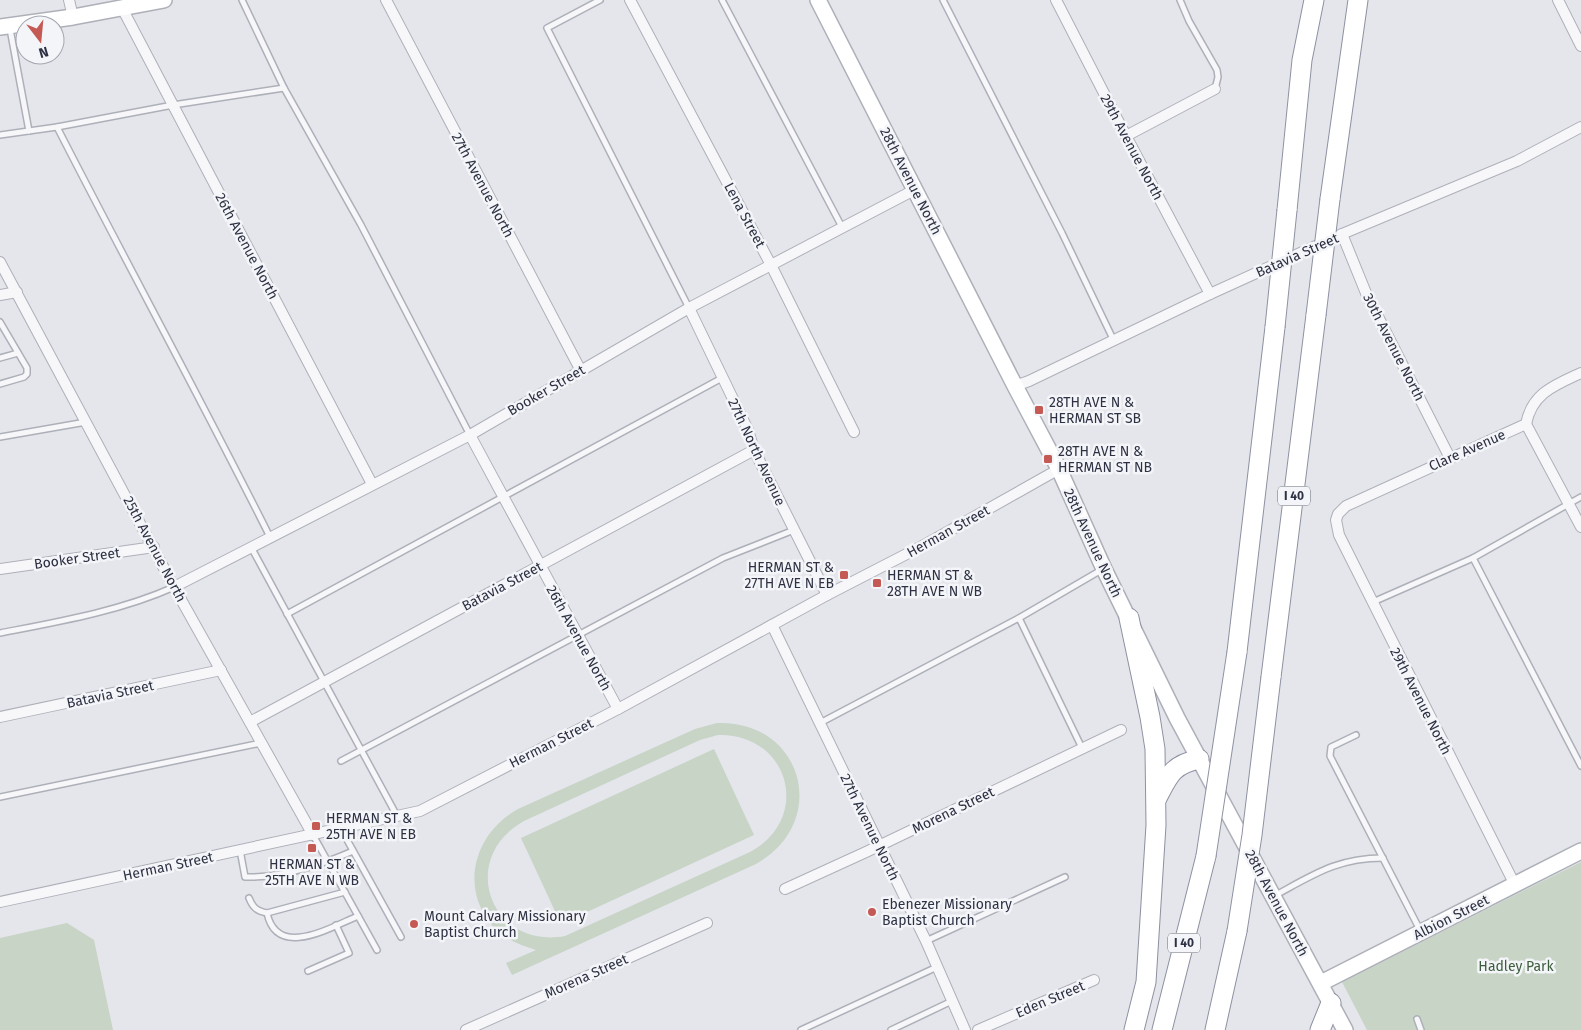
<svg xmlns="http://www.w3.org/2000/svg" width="1581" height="1030" font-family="'Fira Sans',sans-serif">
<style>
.green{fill:#c7d4c6;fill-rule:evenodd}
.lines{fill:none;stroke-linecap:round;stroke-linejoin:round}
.lane-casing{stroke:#aeb0b9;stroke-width:8}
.street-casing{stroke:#aeb0b9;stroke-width:12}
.secondary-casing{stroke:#aeb0b9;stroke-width:18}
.highway-casing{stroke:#8d91a1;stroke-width:21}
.lane{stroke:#f7f7fa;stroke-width:5}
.street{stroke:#f7f7fa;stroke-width:10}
.secondary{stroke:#fff;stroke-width:15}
.highway{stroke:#fff;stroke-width:19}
.highway-bridge-casing{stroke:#8d91a1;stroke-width:21;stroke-linecap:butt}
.highway-bridge{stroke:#fff;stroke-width:19}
.poi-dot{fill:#c55a54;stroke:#f4f5f8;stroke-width:2}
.labels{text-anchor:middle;stroke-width:5;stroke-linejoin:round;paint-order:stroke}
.shield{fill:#f4f5f8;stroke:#696c79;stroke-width:1}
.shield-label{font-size:12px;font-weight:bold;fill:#2d3143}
.street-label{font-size:14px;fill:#2d3143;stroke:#f4f5f8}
.poi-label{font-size:14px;fill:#2d3143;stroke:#f4f5f8;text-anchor:start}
.park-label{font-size:14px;fill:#3b5d3c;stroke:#f4f5f8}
</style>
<rect width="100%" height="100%" fill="#e5e6eb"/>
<g class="green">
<path d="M717,723C803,720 831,822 756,864L512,975L506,963L536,950C523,946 512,942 501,934C457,896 471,835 518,809L695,729ZM718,735C789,733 813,818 750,852L565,936C490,950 457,858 524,821L700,740Z"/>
<polygon points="714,749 754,835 561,924 521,838"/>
<polygon points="1581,862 1581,1030 1367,1030 1342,982"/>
<polygon points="67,923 94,940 113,1030 0,1030 0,938"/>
</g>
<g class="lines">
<g class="lane-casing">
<g id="lane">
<polyline points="242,0 284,88 361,225 470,435"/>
<polyline points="600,0 547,28 689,308"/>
<polyline points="722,0 842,227"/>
<polyline points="943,0 1062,233 1114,341"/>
<polyline points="1180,0 1189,21 1217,70 1218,77 1215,89"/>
<polyline points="10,29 29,131"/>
<path d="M57,127C127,264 201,399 270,537"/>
<polyline points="0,135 57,127 173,105 284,88"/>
<polyline points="0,322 27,368 27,374 24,377 0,384"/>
<polyline points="0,358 18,353"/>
<polyline points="0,437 86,422"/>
<polyline points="251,547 397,816"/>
<polyline points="1473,558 1581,497"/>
<polyline points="1373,602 1473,558 1581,766"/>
<polyline points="287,614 722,378"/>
<polyline points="1019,618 1082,748"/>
<path d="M0,633C57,622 121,611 174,587"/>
<polyline points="820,723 1019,618 1103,569"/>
<polyline points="1356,735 1331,747 1330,756 1420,930"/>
<polyline points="341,761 723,558 794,530"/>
<polyline points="0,797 261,743"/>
<polyline points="341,829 401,937"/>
<polyline points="313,835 377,950"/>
<path d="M240,850L245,877C280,878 321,865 353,851"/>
<path d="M345,892L267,913C277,960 331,927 358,916"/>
<path d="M1274,896C1313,875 1337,858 1383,858"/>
<path d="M249,898C253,908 257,911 267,913"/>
<polyline points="926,941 1065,877"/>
<polyline points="308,971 349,953 336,925"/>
<polyline points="1417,1019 1421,1030"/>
<polyline points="801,1030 937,967"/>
<polyline points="891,1030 952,1001"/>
</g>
</g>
<g class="street-casing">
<g id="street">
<polyline points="69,0 73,17"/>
<polyline points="386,0 580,369"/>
<polyline points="630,0 771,265 854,432"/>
<polyline points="1056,0 1126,136 1210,294"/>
<polyline points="1558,0 1581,46"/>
<polyline points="122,8 372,484"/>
<polyline points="1126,136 1215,89"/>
<polyline points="1342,234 1366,293 1450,458"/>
<polyline points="0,262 174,587 313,835"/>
<polyline points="0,295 17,292"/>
<polyline points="689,308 748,430 754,450 827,595"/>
<polyline points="1015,386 1029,381 1210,294 1342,234 1517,161 1581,127"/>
<polyline points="1526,424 1581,527"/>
<polyline points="470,435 618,709"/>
<polyline points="0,569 154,547"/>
<polyline points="174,587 470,435 689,308 916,189"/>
<polyline points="772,625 926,941 965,1030"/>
<polyline points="0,717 221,670"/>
<polyline points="250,722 754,450"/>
<path d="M1515,885L1339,535L1336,520L1338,514L1346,506L1526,424C1532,393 1555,385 1581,373"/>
<polyline points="785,889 866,852 1121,730"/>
<polyline points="0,902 420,811 618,709 827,595 926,544 1059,469"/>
<polyline points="466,1030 707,923"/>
<polyline points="978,1030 1094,980"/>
</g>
</g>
<g class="secondary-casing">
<g id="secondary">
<polyline points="818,0 1015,386 1059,469 1104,569 1177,718 1345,1030"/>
<polyline points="0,27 73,17 164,0"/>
<polyline points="1321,983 1581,851"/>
</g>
</g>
<g class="highway-casing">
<g id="highway">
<polyline points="1330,199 1358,0"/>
<polyline points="1287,210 1302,60 1314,0"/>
<polyline points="1129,618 1150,717 1155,749 1156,825 1146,982 1134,1030"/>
<polyline points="1237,652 1275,327"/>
<polyline points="1271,677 1316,315"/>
<path d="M1157,798C1169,775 1172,765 1199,759"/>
<polyline points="1162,1030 1206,856"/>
<polyline points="1215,1030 1237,931"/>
<polyline points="1320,1030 1331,1003"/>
</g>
</g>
<use href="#lane" class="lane"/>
<use href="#street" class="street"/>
<use href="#secondary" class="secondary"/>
<use href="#highway" class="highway"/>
<g class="highway-bridge-casing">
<g id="highway-bridge">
<polyline points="1316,315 1330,199"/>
<polyline points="1275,327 1287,210"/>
<polyline points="1206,856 1237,652"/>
<polyline points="1237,931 1252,835 1271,677"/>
</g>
</g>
<use href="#highway-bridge" class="highway-bridge"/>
</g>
<g class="poi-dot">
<rect x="1034" y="405" width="10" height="10" rx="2.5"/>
<rect x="1043" y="454" width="10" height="10" rx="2.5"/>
<rect x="839" y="570" width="10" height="10" rx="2.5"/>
<rect x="872" y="578" width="10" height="10" rx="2.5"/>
<rect x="311" y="821" width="10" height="10" rx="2.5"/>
<rect x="307" y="843" width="10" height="10" rx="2.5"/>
<circle cx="872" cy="912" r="5"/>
<circle cx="414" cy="924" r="5"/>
</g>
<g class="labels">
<g class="shield">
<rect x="1278" y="486.5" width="32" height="19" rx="4"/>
<rect x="1168" y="933.5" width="32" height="19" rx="4"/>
</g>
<g class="shield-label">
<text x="1294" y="500">I 40</text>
<text x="1184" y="947">I 40</text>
</g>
<g class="street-label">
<text transform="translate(1132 147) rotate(62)" y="5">29th Avenue North</text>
<text transform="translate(911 181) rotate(63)" y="5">28th Avenue North</text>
<text transform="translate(483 185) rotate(62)" y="5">27th Avenue North</text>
<text transform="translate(745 215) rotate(62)" y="5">Lena Street</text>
<text transform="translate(247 246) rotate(62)" y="5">26th Avenue North</text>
<text transform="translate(1297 255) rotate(-24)" y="5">Batavia Street</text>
<text transform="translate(1394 347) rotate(63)" y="5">30th Avenue North</text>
<text transform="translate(546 390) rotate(-30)" y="5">Booker Street</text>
<text transform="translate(1467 450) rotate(-24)" y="5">Clare Avenue</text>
<text transform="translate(757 452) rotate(65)" y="5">27th North Avenue</text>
<text transform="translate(948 531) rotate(-29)" y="5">Herman Street</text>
<text transform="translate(1093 543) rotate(65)" y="5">28th Avenue North</text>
<text transform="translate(155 549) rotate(62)" y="5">25th Avenue North</text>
<text transform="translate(77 558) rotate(-8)" y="5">Booker Street</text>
<text transform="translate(502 586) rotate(-28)" y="5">Batavia Street</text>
<text transform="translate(579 638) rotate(61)" y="5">26th Avenue North</text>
<text transform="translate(110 694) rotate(-12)" y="5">Batavia Street</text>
<text transform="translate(1421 701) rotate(63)" y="5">29th Avenue North</text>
<text transform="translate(551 743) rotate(-27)" y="5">Herman Street</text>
<text transform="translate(953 810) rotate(-26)" y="5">Morena Street</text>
<text transform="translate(870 827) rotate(64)" y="5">27th Avenue North</text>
<text transform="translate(168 866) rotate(-12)" y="5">Herman Street</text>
<text transform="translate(1277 903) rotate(62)" y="5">28th Avenue North</text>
<text transform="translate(1451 917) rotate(-27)" y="5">Albion Street</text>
<text transform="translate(586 976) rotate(-24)" y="5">Morena Street</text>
<text transform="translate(1050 999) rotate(-23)" y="5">Eden Street</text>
</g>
<g class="poi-label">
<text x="1049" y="407">28TH AVE N &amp;<tspan x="1049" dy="16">HERMAN ST SB</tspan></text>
<text x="1058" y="456">28TH AVE N &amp;<tspan x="1058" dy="16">HERMAN ST NB</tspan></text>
<text x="834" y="572" text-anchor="end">HERMAN ST &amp;<tspan x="834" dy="16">27TH AVE N EB</tspan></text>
<text x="887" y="580">HERMAN ST &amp;<tspan x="887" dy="16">28TH AVE N WB</tspan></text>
<text x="326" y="823">HERMAN ST &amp;<tspan x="326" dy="16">25TH AVE N EB</tspan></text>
<text x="312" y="869" text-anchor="middle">HERMAN ST &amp;<tspan x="312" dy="16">25TH AVE N WB</tspan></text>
<text x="882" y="909">Ebenezer Missionary<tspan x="882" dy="16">Baptist Church</tspan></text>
<text x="424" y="921">Mount Calvary Missionary<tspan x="424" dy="16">Baptist Church</tspan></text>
</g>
<g class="park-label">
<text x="1516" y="971">Hadley Park</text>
</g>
</g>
<g transform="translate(40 40) rotate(164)"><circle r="24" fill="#f4f5f8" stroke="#a4a7b0"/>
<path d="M0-4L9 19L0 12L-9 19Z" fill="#c55a54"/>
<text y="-8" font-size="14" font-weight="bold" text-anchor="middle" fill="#2d3143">N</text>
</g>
</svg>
